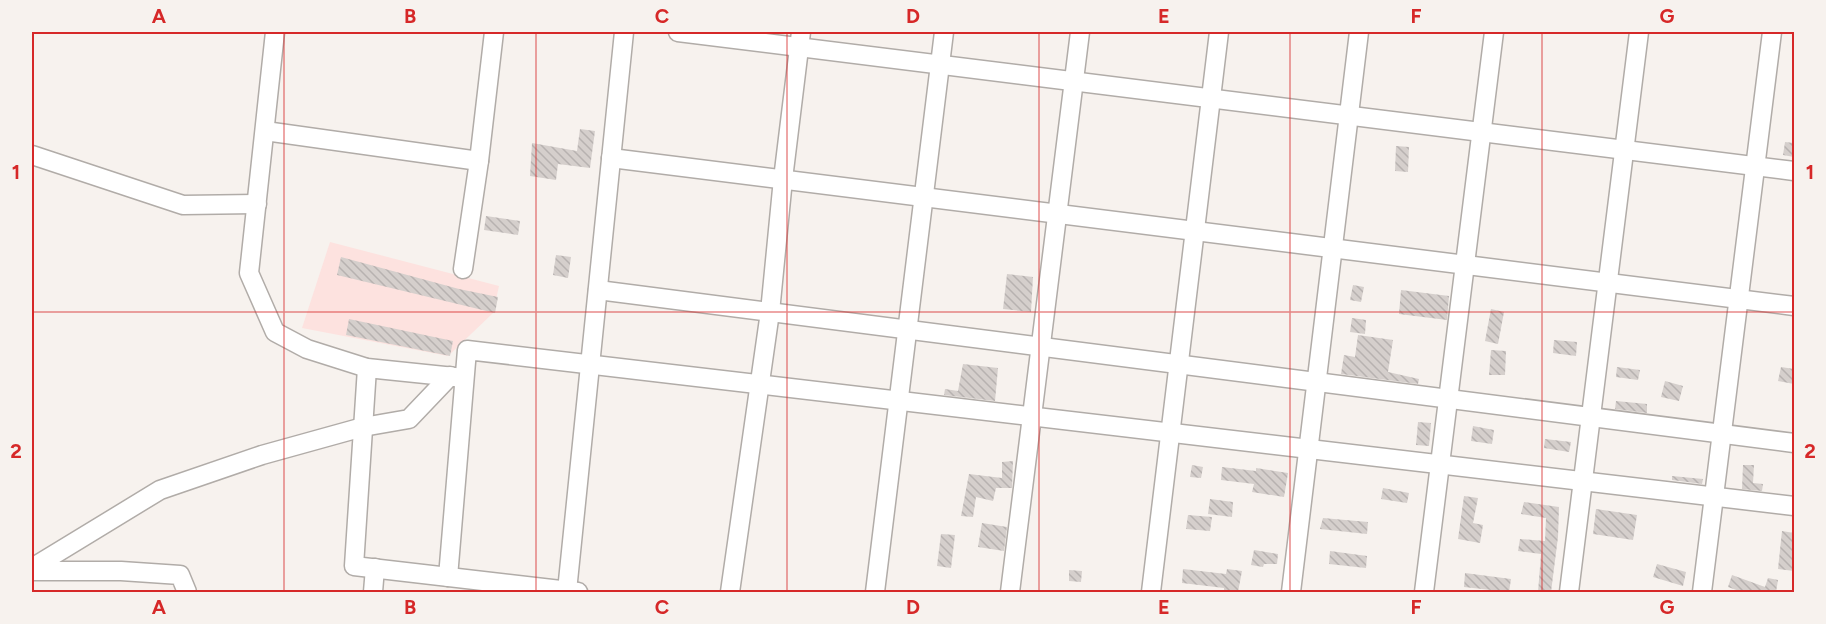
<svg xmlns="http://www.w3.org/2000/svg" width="1826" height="624" font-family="Figtree,sans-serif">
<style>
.education{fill:#fde2df}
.building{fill:url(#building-back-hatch)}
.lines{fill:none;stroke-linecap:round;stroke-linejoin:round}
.minor-casing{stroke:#b1aca8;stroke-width:21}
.minor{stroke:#fff;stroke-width:18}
.grid{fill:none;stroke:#d62828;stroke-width:1.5;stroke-opacity:0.55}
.neatline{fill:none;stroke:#d62828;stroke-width:2}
.grid-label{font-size:20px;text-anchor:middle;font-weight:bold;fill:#d62828}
</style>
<defs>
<pattern id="building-back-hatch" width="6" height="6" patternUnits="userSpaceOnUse" patternTransform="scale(1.5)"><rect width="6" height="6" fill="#d5cfcc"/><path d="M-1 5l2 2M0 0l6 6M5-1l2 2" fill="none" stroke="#b7b2b0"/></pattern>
</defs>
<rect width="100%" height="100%" fill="#f7f2ee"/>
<polygon class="education" points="330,242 499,286 493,313 448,356 302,328"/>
<g class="building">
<polygon points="580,129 595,131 590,168 558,164 556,180 530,176 532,143 577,151"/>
<polygon points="1785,142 1794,143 1794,157 1783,155"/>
<polygon points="1396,146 1409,147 1408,172 1395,171"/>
<polygon points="486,216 520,221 518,235 484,230"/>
<polygon points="556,255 571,257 568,278 553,275"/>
<polygon points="341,257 459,289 498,297 495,313 337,275"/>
<polygon points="1007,274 1033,277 1031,312 1003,309"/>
<polygon points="1353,285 1364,287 1361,302 1350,300"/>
<polygon points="1401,290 1449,296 1447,320 1399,314"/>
<polygon points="1491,309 1504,312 1498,344 1485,341"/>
<polygon points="1352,318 1366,320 1365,334 1350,332"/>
<polygon points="349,319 453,341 450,356 346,335"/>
<polygon points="1358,335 1393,340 1388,372 1419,379 1418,384 1341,374 1344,355 1355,357"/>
<polygon points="1554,340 1577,342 1576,356 1553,353"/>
<polygon points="1491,350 1506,351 1505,375 1489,375"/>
<polygon points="963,364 998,368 995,401 944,395 945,389 958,391"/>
<polygon points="1617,367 1640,370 1638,380 1616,377"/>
<polygon points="1781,367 1794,369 1794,384 1778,381"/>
<polygon points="1665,381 1683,386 1679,401 1661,397"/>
<polygon points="1616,401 1647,404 1647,413 1615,409"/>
<polygon points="1418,422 1431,423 1429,446 1416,445"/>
<polygon points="1473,426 1494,430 1492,444 1471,441"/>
<polygon points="1545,439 1571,442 1569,452 1544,448"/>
<polygon points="1013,461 1012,488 996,488 993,501 976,497 973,517 961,516 969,474 1002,478 1002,462"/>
<polygon points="1192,465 1203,467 1201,478 1190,477"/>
<polygon points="1743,465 1754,465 1753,483 1763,484 1762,491 1742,489"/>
<polygon points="1222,467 1256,471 1256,468 1288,473 1284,497 1252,492 1254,484 1221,480"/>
<polygon points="1672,476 1703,479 1702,484 1672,480"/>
<polygon points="1383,488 1409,493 1407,503 1381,499"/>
<polygon points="1464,496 1478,498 1473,523 1483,525 1480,543 1458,539"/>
<polygon points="1210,499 1233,502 1232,517 1208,514"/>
<polygon points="1524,502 1559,507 1558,537 1551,592 1538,592 1541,554 1518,551 1520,539 1545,541 1546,518 1521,514"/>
<polygon points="1596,509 1637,515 1633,540 1593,534"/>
<polygon points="1188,515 1212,517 1210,531 1186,529"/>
<polygon points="1323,518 1368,522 1367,534 1320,529"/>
<polygon points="982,523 1007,527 1004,551 978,547"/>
<polygon points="1782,531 1794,533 1794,571 1778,569"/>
<polygon points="941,534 955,535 951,568 937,566"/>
<polygon points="1254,550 1278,554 1277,564 1264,564 1263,567 1251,565"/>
<polygon points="1330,551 1367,556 1366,568 1329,564"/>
<polygon points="1657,564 1686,572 1683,586 1653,577"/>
<polygon points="1183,569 1226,574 1227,569 1242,571 1238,592 1224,592 1224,588 1182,583"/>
<polygon points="1069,570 1082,571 1081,582 1069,581"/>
<polygon points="1465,573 1511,579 1509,592 1464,587"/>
<polygon points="1732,575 1765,587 1768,578 1778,580 1776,592 1742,592 1728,587"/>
</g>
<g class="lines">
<g class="minor-casing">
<g id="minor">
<polyline points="275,32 249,273 275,332 307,349 367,368 464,378"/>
<polyline points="678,32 1794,171"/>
<polyline points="265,131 479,161"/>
<polyline points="32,155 183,205 257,204"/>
<polyline points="611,158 1794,306"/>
<polyline points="463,269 479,161 494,32"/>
<polyline points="598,290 1794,443"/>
<polyline points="367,368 354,566 578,592"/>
<polyline points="32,568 160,490 262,455 363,427 409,419 450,376"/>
<polyline points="32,571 121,571 180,575 187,592"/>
<polyline points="448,577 467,350 1794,506"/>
<polyline points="567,591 624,32"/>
<polyline points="373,592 375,568"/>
<polyline points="730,592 770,312 783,179 801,32"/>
<polyline points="875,592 944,32"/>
<polyline points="1010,592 1080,32"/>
<polyline points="1151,592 1219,32"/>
<polyline points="1291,592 1359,32"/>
<polyline points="1424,592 1494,32"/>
<polyline points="1569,592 1639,32"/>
<polyline points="1702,592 1772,32"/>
</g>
</g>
<use href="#minor" class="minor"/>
</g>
<path class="grid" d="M284,32V592M536,32V592M787,32V592M1039,32V592M1290,32V592M1542,32V592M32,312H1794"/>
<rect width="1826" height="624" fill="none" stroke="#f7f2ee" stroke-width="66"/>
<rect x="33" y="33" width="1760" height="558" class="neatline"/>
<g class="grid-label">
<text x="159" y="23">A</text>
<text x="410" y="23">B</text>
<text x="662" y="23">C</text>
<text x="913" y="23">D</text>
<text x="1164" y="23">E</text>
<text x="1416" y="23">F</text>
<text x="1667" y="23">G</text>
<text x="16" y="179">1</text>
<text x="1810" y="179">1</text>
<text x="16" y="458">2</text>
<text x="1810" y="458">2</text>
<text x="159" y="614">A</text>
<text x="410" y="614">B</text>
<text x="662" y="614">C</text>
<text x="913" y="614">D</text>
<text x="1164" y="614">E</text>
<text x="1416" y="614">F</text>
<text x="1667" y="614">G</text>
</g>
</svg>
